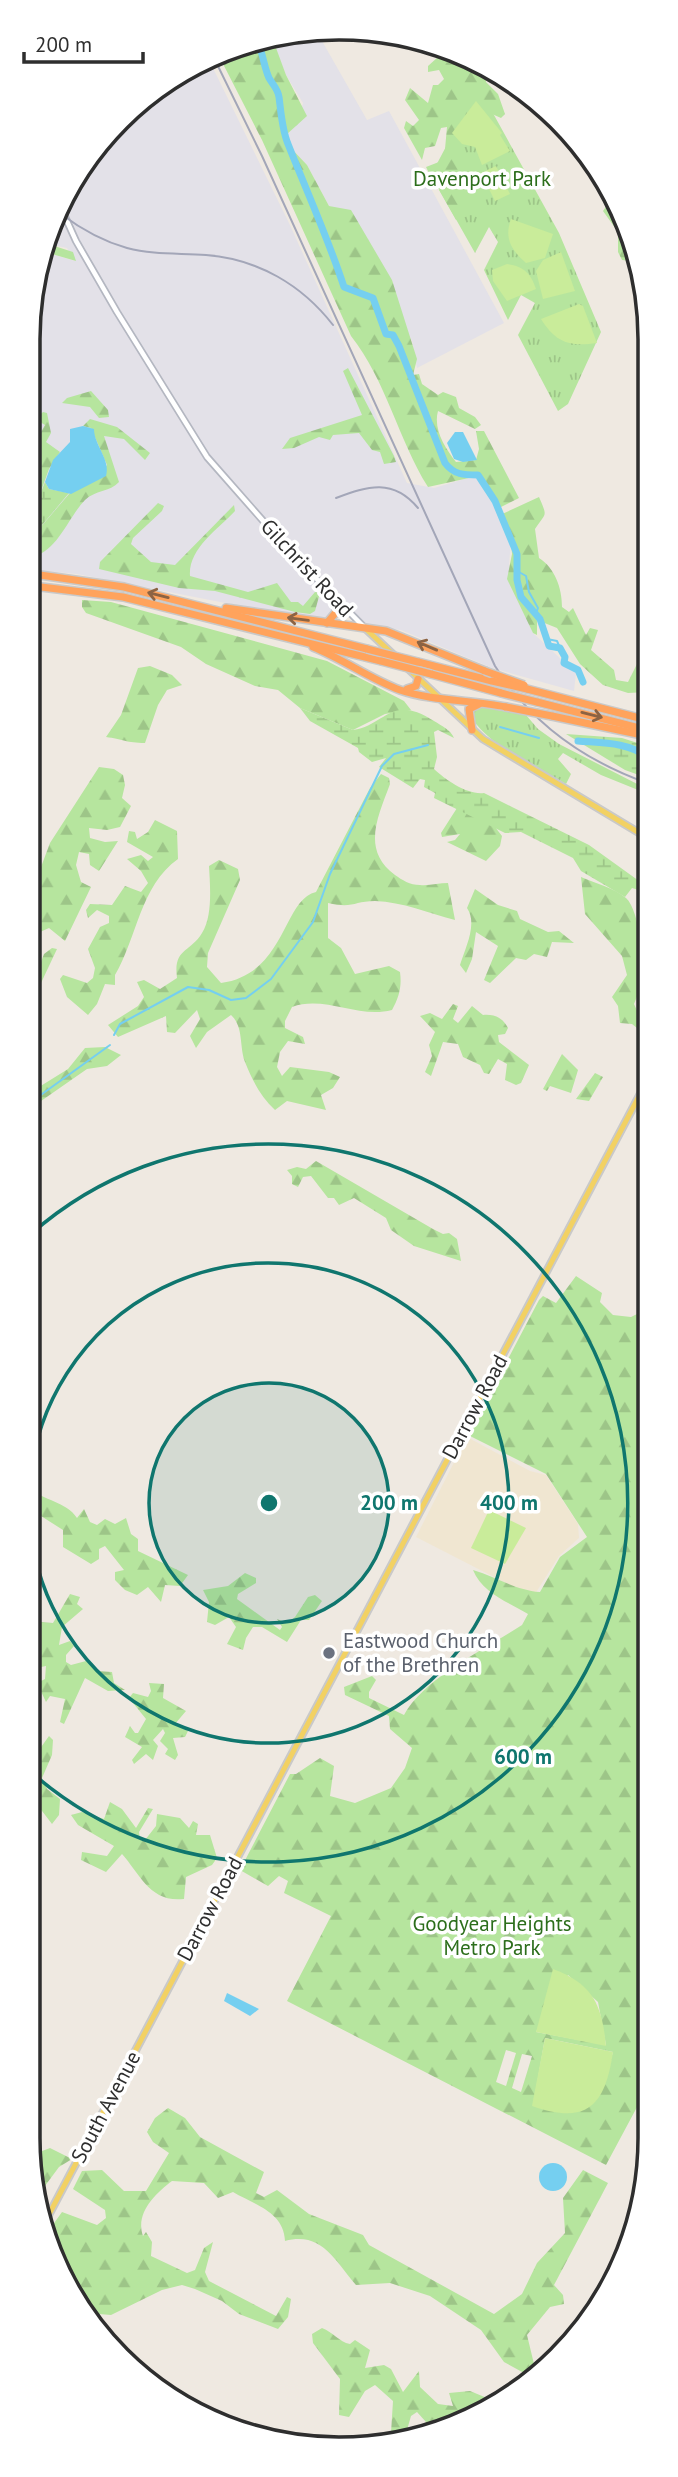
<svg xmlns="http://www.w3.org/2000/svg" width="678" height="2477" font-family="'PT Sans',sans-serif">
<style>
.industrial{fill:#e3e1e8}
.education{fill:#f0e6d1}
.grass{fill:url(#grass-tufts)}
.forest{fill:url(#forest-firs);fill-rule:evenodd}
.wetland{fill:url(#wetland-marsh)}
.pitch{fill:#c9ec9a}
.water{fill:#75cff0}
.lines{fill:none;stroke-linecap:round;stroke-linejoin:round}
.stream{stroke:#75cff0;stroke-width:2}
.river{stroke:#75cff0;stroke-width:7}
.secondary-casing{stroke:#b4b7c1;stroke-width:8}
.primary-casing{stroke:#c9c9c9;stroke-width:9}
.motorway-casing{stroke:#c9c9c9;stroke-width:10}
.secondary{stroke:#fff;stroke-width:4.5}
.primary{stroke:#f2d163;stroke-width:5}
.motorway{stroke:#ffa35c;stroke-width:7}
.rail{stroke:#a3a6b8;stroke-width:2}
.motorway-bridge-casing{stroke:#c9c9c9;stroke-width:10;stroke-linecap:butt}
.motorway-bridge{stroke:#ffa35c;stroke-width:7}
.oneway{stroke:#8c6343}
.ring{fill:none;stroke:#0f766e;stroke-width:3.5}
.worship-dot{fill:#6b7280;stroke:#fff;stroke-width:2.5}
.labels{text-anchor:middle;stroke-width:7;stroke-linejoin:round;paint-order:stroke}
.park-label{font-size:21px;fill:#2c6e1b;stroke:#fff}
.street-label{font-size:21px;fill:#2e2e2e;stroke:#fff}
.worship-label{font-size:21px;fill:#5b616d;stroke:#fff;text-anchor:start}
.rim{fill:none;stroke:#2e2e2e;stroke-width:3.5}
.centre{fill:#0f766e;stroke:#fff;stroke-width:3.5}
.ring-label{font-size:21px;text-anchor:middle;font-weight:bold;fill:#0f766e;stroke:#fff;stroke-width:7;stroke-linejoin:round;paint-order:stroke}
</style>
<defs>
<pattern id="grass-tufts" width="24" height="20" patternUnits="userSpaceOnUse" patternTransform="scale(1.75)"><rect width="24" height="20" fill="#b6e59e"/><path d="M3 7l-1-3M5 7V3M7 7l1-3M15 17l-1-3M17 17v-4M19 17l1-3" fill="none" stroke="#9dc588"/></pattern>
<pattern id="forest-firs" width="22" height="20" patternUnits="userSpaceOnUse" patternTransform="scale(1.75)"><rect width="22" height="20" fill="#b6e59e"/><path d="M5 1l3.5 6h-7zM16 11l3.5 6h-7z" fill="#9dc588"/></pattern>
<pattern id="wetland-marsh" width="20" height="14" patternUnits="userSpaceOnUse" patternTransform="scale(1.75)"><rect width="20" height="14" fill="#b6e59e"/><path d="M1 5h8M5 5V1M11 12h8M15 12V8" fill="none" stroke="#9dc588"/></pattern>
</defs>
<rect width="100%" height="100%" fill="#efe9e1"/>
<g class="industrial">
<polygon points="278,34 318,34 367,120 389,111 504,323 417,368 412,341 404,325 392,280 337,209 329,206 307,165 289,146 286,135 298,123 303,103 286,75 274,45 272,37"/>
<polygon points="210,62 289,223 407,483 434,488 478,475 495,501 511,541 509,565 533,633 576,673 574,691 492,668 401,630 363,626 335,598 337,606 327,623 77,574 33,570 34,279 45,252 75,261 67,248 48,244 80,167 166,81"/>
</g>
<polygon class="education" points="467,1437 530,1471 546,1475 578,1524 579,1538 559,1556 535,1594 529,1595 416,1537"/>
<g class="grass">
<polygon points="478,86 559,233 601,332 568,404 558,411 518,335 535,303 521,295 508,320 484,270 498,242 489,227 475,253 431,175"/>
<path d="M481,707L526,715L538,729L559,744L645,788L643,792L601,775L563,753L558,759L571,774L566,784C538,767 484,744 470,714L473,709Z"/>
</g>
<g class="forest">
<path d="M272,37L286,75L307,116L286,135L289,146L307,165L329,206L351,210L392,280L417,359L413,375L419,374L422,384L438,395L443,392L456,397L459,408L475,417L481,425L475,429L438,411C433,429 445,448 456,462L476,460L479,449L476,431H484L519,498L497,509L478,476L428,487C398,439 386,380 351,336L262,140L220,58Z"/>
<polygon points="436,46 466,56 485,73 486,82 498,94 505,114 501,118 492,114 477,92 453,138 458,146 465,180 480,212 474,207 456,220 439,190 450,188 452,183 431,177 426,167 444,160 447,127 441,128 435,146 425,148 422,160 404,128 406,121 413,126 419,120 405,100 410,88 428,103 433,85 438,85 444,79 439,70 428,72 428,66 438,57"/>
<path d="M610,201C627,214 647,293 647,317L640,291L632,286L636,268L631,261L622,260L618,252V232L603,211Z"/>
<polygon points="48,244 73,252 76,261 45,252"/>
<polygon points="348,368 394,456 396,462 384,464 380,452 372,450 359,433 333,435 330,440 319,437 294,448 282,449 290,438 362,415 343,371"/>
<polygon points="91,391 108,410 109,417 99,418 90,407 62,403 67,398"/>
<polygon points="43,412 47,413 51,433 46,442 60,452 49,469 33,513 33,446 45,425 35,419"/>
<path d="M90,419L117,427L150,453L145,460L124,439L104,436L119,482C110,492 95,490 85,500C67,519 59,549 33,557V536L69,494L95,480L107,465L91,428L83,426Z"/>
<path d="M539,497C548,518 546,512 535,529L539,558C555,568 562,588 562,607L569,612L573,608L586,635L590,628L598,630L591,650L614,670L616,680L628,682L639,660L647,663V692L628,693L603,685L580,664L557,628L537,620V635L533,633L507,579L512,554L511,541L500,515Z"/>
<path d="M158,503L164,506L162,511L133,538L131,544L151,562L175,565L234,505L235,511C217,530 188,549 190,576L248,592L277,583L291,602H298L303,606L315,592L320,593L315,611L310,614L295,612L215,591L179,588L99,569L100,562Z"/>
<polygon points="82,600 111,602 327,661 404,701 411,710 385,714 353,730 300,708 278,690 255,686 206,664 181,647 86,613 82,607"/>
<path d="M150,666L172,675L182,685L167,690L158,705L145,743C127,743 122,739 106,737L121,715L138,668Z"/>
<polygon points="99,767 114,769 123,775 125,785 122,798 131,806 120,827 107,830 89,828 90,838 105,842 118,841 99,871 90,865 89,854 79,852 76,865 81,882 91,887 65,941 49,928 40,932 33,972 38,970 44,954 52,948 57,949 41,983 32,983 32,891 50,843"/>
<path d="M381,774L389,778L390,784C378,817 361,850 395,875C402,880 410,885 420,885C429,886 439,883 448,883L455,920C428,913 403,902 375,901C354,901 353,909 328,903V938L341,948L355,974L389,966L400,972C402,987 399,997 392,1010C358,1019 325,995 292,1007L285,1021V1028L303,1037L305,1044L288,1041L280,1052L277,1067L282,1076L290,1067L329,1072L340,1077L333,1088L321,1095L326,1110L287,1101L275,1110C261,1097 252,1080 245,1062C239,1046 244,1027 231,1015L207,1032L196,1048L190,1036L200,1019L197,1010L175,1033L167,1032L166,1016L118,1037L108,1025L138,1006L144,997L137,982L144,980L160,989L177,978C173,948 190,953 202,933C213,916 210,885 209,866L219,860L238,869L240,880L208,953L207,967L221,983C286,974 283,899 316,892L370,788Z"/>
<polygon points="457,808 495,827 502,836 500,846 486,861 447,842 455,840 460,834 442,837 441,833"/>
<path d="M155,820L177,831L178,859C140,886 137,938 115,975V985L105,984L97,1004L88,1015L67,997L60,979L63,975L87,983L93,978L95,968L88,949L100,927L109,923V916L97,910L88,918L86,910L90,904L112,905L125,886L141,892L148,883L141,871L127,859L141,855L148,861L153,857L127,842L129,831L135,832L137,839L148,832Z"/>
<path d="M581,877C595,883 614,888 626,898C640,910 646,973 646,992L638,994L634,1004L644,1026L642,1032L632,1024L620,1023L618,1006L612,997L627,975L622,956L585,914Z"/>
<path d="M475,889L498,905L517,911L520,919L548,932L559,931L574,943L552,942L547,957L534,954L526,960L516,958L490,983L484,980L498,946L476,932L472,959L466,973L460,965C465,948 478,924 467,908Z"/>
<path d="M453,1004L458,1006L453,1019L458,1023L472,1006L483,1015C495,1014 503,1018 508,1028L505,1034L498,1035L499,1042L529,1065L521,1083L516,1085L505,1080L507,1064L498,1059L489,1074L484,1073L480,1065L463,1057L458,1044L443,1042L431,1076L425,1072L432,1056L429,1045L435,1032L420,1016L430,1013L442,1019Z"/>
<polygon points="105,1047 121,1055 107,1066 87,1069 31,1108 31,1092 68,1069 85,1048"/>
<polygon points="562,1054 578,1070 571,1093 550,1086 547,1091 543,1089"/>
<polygon points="595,1073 603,1077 589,1101 576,1099"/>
<polygon points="316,1161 433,1229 443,1234 449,1233 457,1239 461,1261 414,1246 391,1230 386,1218 354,1198 339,1205 334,1198 328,1198 311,1176 303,1177 298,1187 292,1184 292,1176 287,1170 297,1167 306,1169"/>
<path d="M576,1276L602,1293L600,1302L613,1315L631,1317L643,1311L646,1313L644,2094L606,2165L287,2001L331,1916L284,1893L288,1881L279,1876L268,1886L240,1870L290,1774H296L320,1758L334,1766L330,1796L355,1803L391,1788L405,1768L412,1748L390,1729L389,1716L345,1695L344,1687L372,1676L376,1680L369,1692V1698L404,1715C424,1678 487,1648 522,1625L528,1614C508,1602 482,1593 473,1570C497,1577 515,1590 540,1592L560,1557L587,1537L546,1474L468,1435L539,1300L543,1296L556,1303ZM568,1975L598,2002L606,2045L536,2032ZM545,2038L613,2052L603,2087L533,2106ZM506,2050L516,2053L506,2086L496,2082ZM522,2054L532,2056L521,2092L512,2088Z"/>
<path d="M30,1488C43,1501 66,1501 77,1518L84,1509L90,1522L97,1525L105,1519L115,1524L126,1518L131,1534L138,1539V1551L188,1575L180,1586L165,1585L161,1602L148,1587L137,1595L125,1590L115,1580V1572L124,1570L105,1546L99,1549V1559L91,1564L63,1547V1530L30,1509Z"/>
<polygon points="245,1573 256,1578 256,1583 238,1594 237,1599 280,1630 282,1627 277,1619 287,1623 295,1617 308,1597 315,1595 322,1601 309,1620 301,1620 287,1642 262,1627 253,1627 246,1638 243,1650 227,1644 236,1627 229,1617 215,1625 207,1622 209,1602 203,1590 228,1586"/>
<polygon points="70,1594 80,1597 77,1604 83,1609 62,1627 59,1645 70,1641 74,1646 66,1655 66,1662 71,1665 86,1661 97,1671 112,1672 114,1683 125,1690 108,1691 85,1678 64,1724 60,1722 65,1699 50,1696 46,1702 37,1683 45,1679 46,1666 41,1667 29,1681 30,1621 53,1623"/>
<polygon points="149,1683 164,1684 163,1698 186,1711 175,1724 188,1731 185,1737 173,1738 178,1755 175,1760 165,1754 168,1749 160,1741 165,1733 163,1729 153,1740 158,1746 153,1760 146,1754 134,1764 132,1760 142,1747 125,1737 130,1726 135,1733 138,1733 146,1719 129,1698 133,1693 148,1697 151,1691"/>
<polygon points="49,1736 53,1740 52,1755 42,1778 47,1789 60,1799 59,1815 52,1824 39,1807 29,1802 29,1764"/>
<path d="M110,1802L122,1809L136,1828L148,1808L153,1809L139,1832L140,1839L145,1840L156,1826L157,1814L180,1818L189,1828L193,1821L198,1824L196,1835H210L217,1858L212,1865L186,1877L184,1899C150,1903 140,1874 122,1854L106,1872L81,1860L82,1852L107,1856L114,1846L78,1825L71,1815L82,1812L104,1819Z"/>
<path d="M168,2108L185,2118L200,2137L264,2172L256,2193L264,2197L277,2190L309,2214L363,2235L369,2245L494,2314L522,2294L537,2263L565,2233L563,2198L583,2170L608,2183L554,2285L563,2295L564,2304L550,2307L527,2335L534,2364L524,2373L504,2362L481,2330L430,2296L390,2283L356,2285C335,2261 322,2231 285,2241C284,2212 255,2205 233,2192L218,2198L204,2183L172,2181C155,2194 135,2213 143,2236L146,2232L152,2242L151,2256L187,2273L195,2270L204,2248L213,2242L205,2272L209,2281L276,2316L287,2297L291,2299L288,2317L278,2329L239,2314L222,2301L195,2289L182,2285L162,2290L111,2315L87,2313L52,2257L47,2233L62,2212L97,2225L106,2218L105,2210L73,2189L82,2171L102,2170L124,2191H146L169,2153L153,2142L147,2132L155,2118Z"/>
<polygon points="50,2148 72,2159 59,2167 39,2194 32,2160 37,2153"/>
<path d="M322,2328C333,2332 339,2342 350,2344L355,2340L370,2350L365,2368L384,2365L391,2369L403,2392L419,2371L420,2387L438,2404L453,2406L449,2393L470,2391L487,2398L490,2404L413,2439L426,2422L417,2412L411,2416L407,2430L399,2436L391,2433L393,2401L375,2385L365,2391L349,2417L339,2415L340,2379L313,2343L312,2334Z"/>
</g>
<g class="wetland">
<polygon points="45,482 49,489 69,493 33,536 33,513"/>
<path d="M300,708L353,730C386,725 391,693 434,721C442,726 451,730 454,738L438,730L434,732L437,757L434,769C446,780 467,795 484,793L589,845L646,886L642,891L632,888L625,897L581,871L573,858L521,832L505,833L434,798L435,793L424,787L425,780L420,779L413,788L379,767L386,758L372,762L359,752L358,748L310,721Z"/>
<polygon points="566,734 622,738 647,746 647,778 625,770"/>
</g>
<g class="pitch">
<polygon points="476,101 502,133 500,135 510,151 482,165 475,147 462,144 452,133"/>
<polygon points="496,166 510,194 495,201 481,173"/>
<path d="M511,219L553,234L545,258L526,263C511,250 504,238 511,219Z"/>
<polygon points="561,252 575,291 543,299 536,271 543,260"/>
<path d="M507,264C524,266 531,274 536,289L507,301L493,281L492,270Z"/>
<path d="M579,304L583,306L597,343C570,347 556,343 541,319Z"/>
<polygon points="489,1510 526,1528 505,1564 471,1548"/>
<path d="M553,1969C593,1984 602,2005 606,2046L536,2032Z"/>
<path d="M545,2038L613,2052C605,2107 586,2125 532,2106Z"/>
</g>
<g class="water">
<path d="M83,426L94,429C94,445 111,460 106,476L71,494L49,489L45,482L53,460L70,442V429Z"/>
<polygon points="455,432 463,432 477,460 463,462 454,459 447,443"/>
<polygon points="227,1993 259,2009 250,2016 224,2001"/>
<circle cx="553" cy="2177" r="14"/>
</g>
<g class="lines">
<g class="stream">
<polyline points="519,572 526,576 529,592 538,608 536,613"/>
<polyline points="547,639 557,641 560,648"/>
<polyline points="500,727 539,738"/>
<polyline points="578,741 579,741"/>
<polyline points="114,1035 120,1024 188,987 209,990 231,1000 246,998 271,979 313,922 330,874 382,766 394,754 428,745"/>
<polyline points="31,1102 110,1045"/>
</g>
<g class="river">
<path d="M258,42C263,54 264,67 269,78C273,85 278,89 279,97C281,112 282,130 288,144C307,192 328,238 344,287L373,298L386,334L393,335L399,346L445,463C454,475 464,475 478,475L495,501L517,554V580L521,597L540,619L549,646L560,648L565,657L564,663L578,670L583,682"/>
<path d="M578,741C600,743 629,742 647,757"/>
</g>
<g class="secondary-casing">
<polyline id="secondary" points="62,210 76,241 117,312 207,457 294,556 363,626"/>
</g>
<g class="primary-casing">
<g id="primary">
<polyline points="366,629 483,739 646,837"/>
<polyline points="45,2222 646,1083"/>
</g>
</g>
<g class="motorway-casing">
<g id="motorway">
<polyline points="33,574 124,587 367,649"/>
<polyline points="33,586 123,597 381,661"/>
<polyline points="226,608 386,631 485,671"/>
<polyline points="327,623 337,611 333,597"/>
<path d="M313,647C343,659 370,679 400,690C432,701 472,700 506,707"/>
<polyline points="418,662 492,681"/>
<polyline points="431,674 501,693"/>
<polyline points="407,689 416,686 418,679"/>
<polyline points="527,689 647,720"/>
<polyline points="537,702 647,730"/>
<polyline points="552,716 647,736"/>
<polyline points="472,730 469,709 479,704"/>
</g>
</g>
<use href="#secondary" class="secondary"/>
<use href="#primary" class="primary"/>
<use href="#motorway" class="motorway"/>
<g class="rail">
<path d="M215,60L262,156L495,666C531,723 583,760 647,783"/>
<path d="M61,214C81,229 102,241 127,248C153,255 179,253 206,255C258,259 302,285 333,325"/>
<path d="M336,498C368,486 393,478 418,508"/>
</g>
<g class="motorway-bridge-casing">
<g id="motorway-bridge">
<polyline points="367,649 418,662"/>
<polyline points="381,661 431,674"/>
<polyline points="485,671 524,685"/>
<polyline points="492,681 527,689"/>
<polyline points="501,693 537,702"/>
<polyline points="506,707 552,716"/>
</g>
</g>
<use href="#motorway-bridge" class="motorway-bridge"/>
</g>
<defs><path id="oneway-shaft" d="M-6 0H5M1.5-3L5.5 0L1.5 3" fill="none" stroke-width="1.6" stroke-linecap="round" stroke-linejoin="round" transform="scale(1.75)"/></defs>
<g class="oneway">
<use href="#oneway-shaft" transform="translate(158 595) rotate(-166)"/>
<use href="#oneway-shaft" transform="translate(298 619) rotate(-172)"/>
<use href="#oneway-shaft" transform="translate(427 646) rotate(-157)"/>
<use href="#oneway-shaft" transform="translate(592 715) rotate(14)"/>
</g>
<circle cx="269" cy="1503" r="120" fill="#0f766e" fill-opacity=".12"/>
<g class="ring">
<circle cx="269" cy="1503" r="120"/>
<path d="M30 1480A240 240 0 1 1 30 1526"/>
<path d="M31 1234A359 359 0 1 1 31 1772"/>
</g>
<circle class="worship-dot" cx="329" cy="1653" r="7"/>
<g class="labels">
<g class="park-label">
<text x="482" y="186">Davenport Park</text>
<text x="492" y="1931">Goodyear Heights<tspan x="492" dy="24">Metro Park</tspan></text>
</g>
<g class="street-label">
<text transform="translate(307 568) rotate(47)" y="7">Gilchrist Road</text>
<text transform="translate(475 1407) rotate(-62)" y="7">Darrow Road</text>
<text transform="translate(210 1909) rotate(-62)" y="7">Darrow Road</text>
<text transform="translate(106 2107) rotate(-62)" y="7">South Avenue</text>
</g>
<g class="worship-label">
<text x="343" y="1648">Eastwood Church<tspan x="343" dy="24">of the Brethren</tspan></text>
</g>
</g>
<path d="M0 0H678V2477H0ZM339 40H339A299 299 0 0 1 638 339V2138A299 299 0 0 1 339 2437H339A299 299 0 0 1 40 2138V339A299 299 0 0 1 339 40Z" fill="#fff" fill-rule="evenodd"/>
<path class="rim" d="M339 40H339A299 299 0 0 1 638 339V2138A299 299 0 0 1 339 2437H339A299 299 0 0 1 40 2138V339A299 299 0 0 1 339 40Z"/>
<circle cx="269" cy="1503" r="10" class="centre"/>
<g class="ring-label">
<text x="389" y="1510">200 m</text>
<text x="509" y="1510">400 m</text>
<text x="523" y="1764">600 m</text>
</g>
<path d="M24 52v10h119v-10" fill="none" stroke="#2e2e2e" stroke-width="3.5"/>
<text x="35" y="52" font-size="21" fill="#2e2e2e" stroke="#ffffff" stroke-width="5" paint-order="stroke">200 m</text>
</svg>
